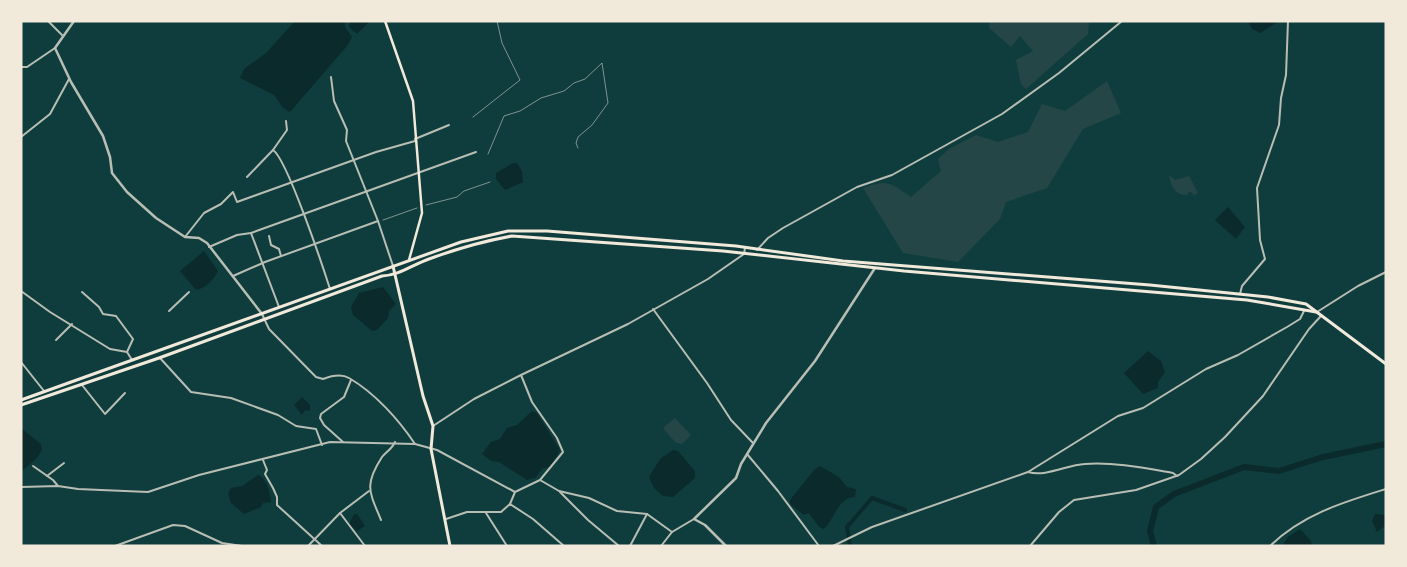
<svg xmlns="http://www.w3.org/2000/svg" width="1407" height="567" font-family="'Open Sans',sans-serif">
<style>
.green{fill:#244646}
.water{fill:#0a2a2b}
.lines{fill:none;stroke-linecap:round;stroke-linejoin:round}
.canal{stroke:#0a2a2b;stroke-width:4}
.river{stroke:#0a2a2b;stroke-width:6}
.path{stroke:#f1e9da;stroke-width:0.5}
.minor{stroke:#b8beb3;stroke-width:2}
.tertiary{stroke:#b8beb3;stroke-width:2.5}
.secondary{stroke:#f1e9da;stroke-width:2.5}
.primary{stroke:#f1e9da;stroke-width:3}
.trunk{stroke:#f1e9da;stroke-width:3}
</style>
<rect width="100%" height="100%" fill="#0f3d3e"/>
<g class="green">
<polygon points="990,21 1086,21 1089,23 1088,34 1026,89 1021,84 1016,60 1033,51 1020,36 1011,47 989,28"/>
<path d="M1107,81L1121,113L1083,129L1047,188L1006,202L1000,219L958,262L903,253L863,188C888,179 891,183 911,197L941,171L938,159L949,149L976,135L998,142L1028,132L1042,104L1065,111Z"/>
<path d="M1169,175L1175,180L1189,176L1198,193L1194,195L1190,191L1187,195C1175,195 1171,187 1169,175Z"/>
<polygon points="675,418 691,435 682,444 675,442 663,428"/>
</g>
<g class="water">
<polygon points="295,21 345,21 345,27 352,37 347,46 290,112 283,108 274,95 240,78 244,69 266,53"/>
<polygon points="350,21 370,21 357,34 349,27"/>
<polygon points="1248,21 1279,21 1260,33 1252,29"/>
<polygon points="513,163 517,163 522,171 523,182 505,190 496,179 496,173"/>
<polygon points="1228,207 1245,227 1236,239 1215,220"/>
<path d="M204,251L218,271C215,279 204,289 196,290L180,271Z"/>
<polygon points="383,287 396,304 389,311 388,318 377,330 372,331 353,315 351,307 359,293"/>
<polygon points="1148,351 1161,361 1165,372 1158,382 1158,388 1143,394 1124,373"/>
<polygon points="302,397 310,405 310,411 305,410 302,415 294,405"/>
<polygon points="532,411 537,413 560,450 551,466 542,469 535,478 527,480 499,462 491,461 482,454 491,442 500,439 507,428 517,425"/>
<polygon points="21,428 41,444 42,450 37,458 22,471"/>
<polygon points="673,450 678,451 695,471 695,478 673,497 663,496 654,488 649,477 660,459"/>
<path d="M820,466L839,477L847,487L856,489L855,497C837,498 835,519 824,529L819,527L809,513L804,515L790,504V500L814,470Z"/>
<path d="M258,475C268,479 270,493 271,502L263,503L261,507L244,514L231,503L228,494L231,488L242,486Z"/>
<polygon points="354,514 357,514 365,526 357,531 349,524"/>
<polygon points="1375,514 1386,515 1386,525 1377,532 1372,521"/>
<polygon points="1300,529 1311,541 1312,546 1282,546 1288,537"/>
</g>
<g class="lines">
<polyline class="canal" points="850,546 847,527 872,498 905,510"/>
<polyline class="river" points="1154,546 1150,531 1156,507 1174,494 1244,467 1279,471 1323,457 1386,444"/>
<g class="path">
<polyline points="473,117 520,80 502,43 497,21"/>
<polyline points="488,154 504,116 520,111 541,98 564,91 574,83 585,79 602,63 608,103 592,125 578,137 576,143 578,148"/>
<polyline points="426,205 457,197 464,191 490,182"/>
<polyline points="383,220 417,208"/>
</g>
<g class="minor">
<polyline points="48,21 62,35"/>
<polyline points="21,67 27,67 55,48"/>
<polyline points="331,77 334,101 347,130 346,141 378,221 393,266"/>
<polyline points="21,137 50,114 69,79"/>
<polyline points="415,139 449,125"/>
<polyline points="273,150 287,130 286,121"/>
<path d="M247,177L273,150C287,159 323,267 330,289"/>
<polyline points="251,233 476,152"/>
<polyline points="269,236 271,245 279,249 281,256"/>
<polyline points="185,237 204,213 221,204 233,192 237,202 376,152 415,141"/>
<polyline points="209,247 237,235 251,233 279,307"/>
<polyline points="757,250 768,238 783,228 857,187 892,175 1002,114 1059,73 1122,21"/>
<polyline points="233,276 265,262 378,221"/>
<polyline points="21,291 50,312 110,349 127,352 132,360"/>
<polyline points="82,292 99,307 103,314 116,316 133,339 127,352"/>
<polyline points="1240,294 1242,286 1265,259 1260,240 1257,188 1279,125 1281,98 1286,75 1288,21"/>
<polyline points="653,309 707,383 731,420 753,443"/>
<polyline points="169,311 189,292"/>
<polyline points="1317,312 1358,286 1386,272"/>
<path d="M262,314L269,329L316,377L323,379C331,376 342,374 349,378C375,393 399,420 415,444"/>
<polyline points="56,340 72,324"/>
<polyline points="160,358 191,392 231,398 278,415 296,426 316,429 322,445"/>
<polyline points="21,362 44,391"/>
<polyline points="521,375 532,402 557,438 563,452 540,480"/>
<polyline points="82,385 105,414 125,393"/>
<polyline points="433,426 474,399 521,375 628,324 708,279 744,254 745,248"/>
<polyline points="343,442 324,425 320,418 321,414 344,397 351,380"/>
<polyline points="747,454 778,491 819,546"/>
<polyline points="263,460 267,470 265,474 273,488 277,497 277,505 322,546"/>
<polyline points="33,466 53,480 58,486"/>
<path d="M1028,472C1047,477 1066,465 1085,464C1114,462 1144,468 1173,473L1177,476"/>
<polyline points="47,476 64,463"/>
<polyline points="21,487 58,486 78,489 148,492 199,475 330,442 415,444 437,450 515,492"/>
<polyline points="560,492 588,520 619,546"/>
<polyline points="510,504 515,492 540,480 559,491 589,498 617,511 647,514 672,532"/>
<polyline points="486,513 507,546"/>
<polyline points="446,519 467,512 501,512 510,504 533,519 564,546"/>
<path d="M381,520C369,491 364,485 382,457C386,452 392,449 395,442"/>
<polyline points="54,546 65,546"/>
<polyline points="115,546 173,525 185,526 222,543 242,546"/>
<polyline points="308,546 340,513"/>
<polyline points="365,546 340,513 369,491"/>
<polyline points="630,546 647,514"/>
<polyline points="661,546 672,532 694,519"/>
<polyline points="833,546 872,527 1028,472 1118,416 1143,408 1206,369 1238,355 1287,327 1300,319 1304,311"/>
<polyline points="1030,546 1059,512 1074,500 1136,490 1179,475 1201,459 1225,437 1263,396 1309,329 1321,316"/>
<path d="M1270,546C1303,514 1344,502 1386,489"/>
</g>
<g class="tertiary">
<polyline points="74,21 55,48 71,82 103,136 110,157 112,173 127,192 156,218 185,237 199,238 207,243 262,314"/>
<polyline points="726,546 705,525 694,519 736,478 741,464 766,423 815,361 875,268"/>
</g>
<polyline class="secondary" points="385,21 413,101 422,213 409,260"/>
<polyline class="primary" points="393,266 423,396 433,426 431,449 450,546"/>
<g class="trunk">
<polyline points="21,400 461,242 508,231 547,231 736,246 843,261 1150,285 1268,297 1306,304 1386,364"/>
<path d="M21,405L159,358L382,276C400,275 412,265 429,259C456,249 484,241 512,236L723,251L904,271L1247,300L1316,312"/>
</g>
</g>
<rect width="1407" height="567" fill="none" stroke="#f1e9da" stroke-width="45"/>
</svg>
